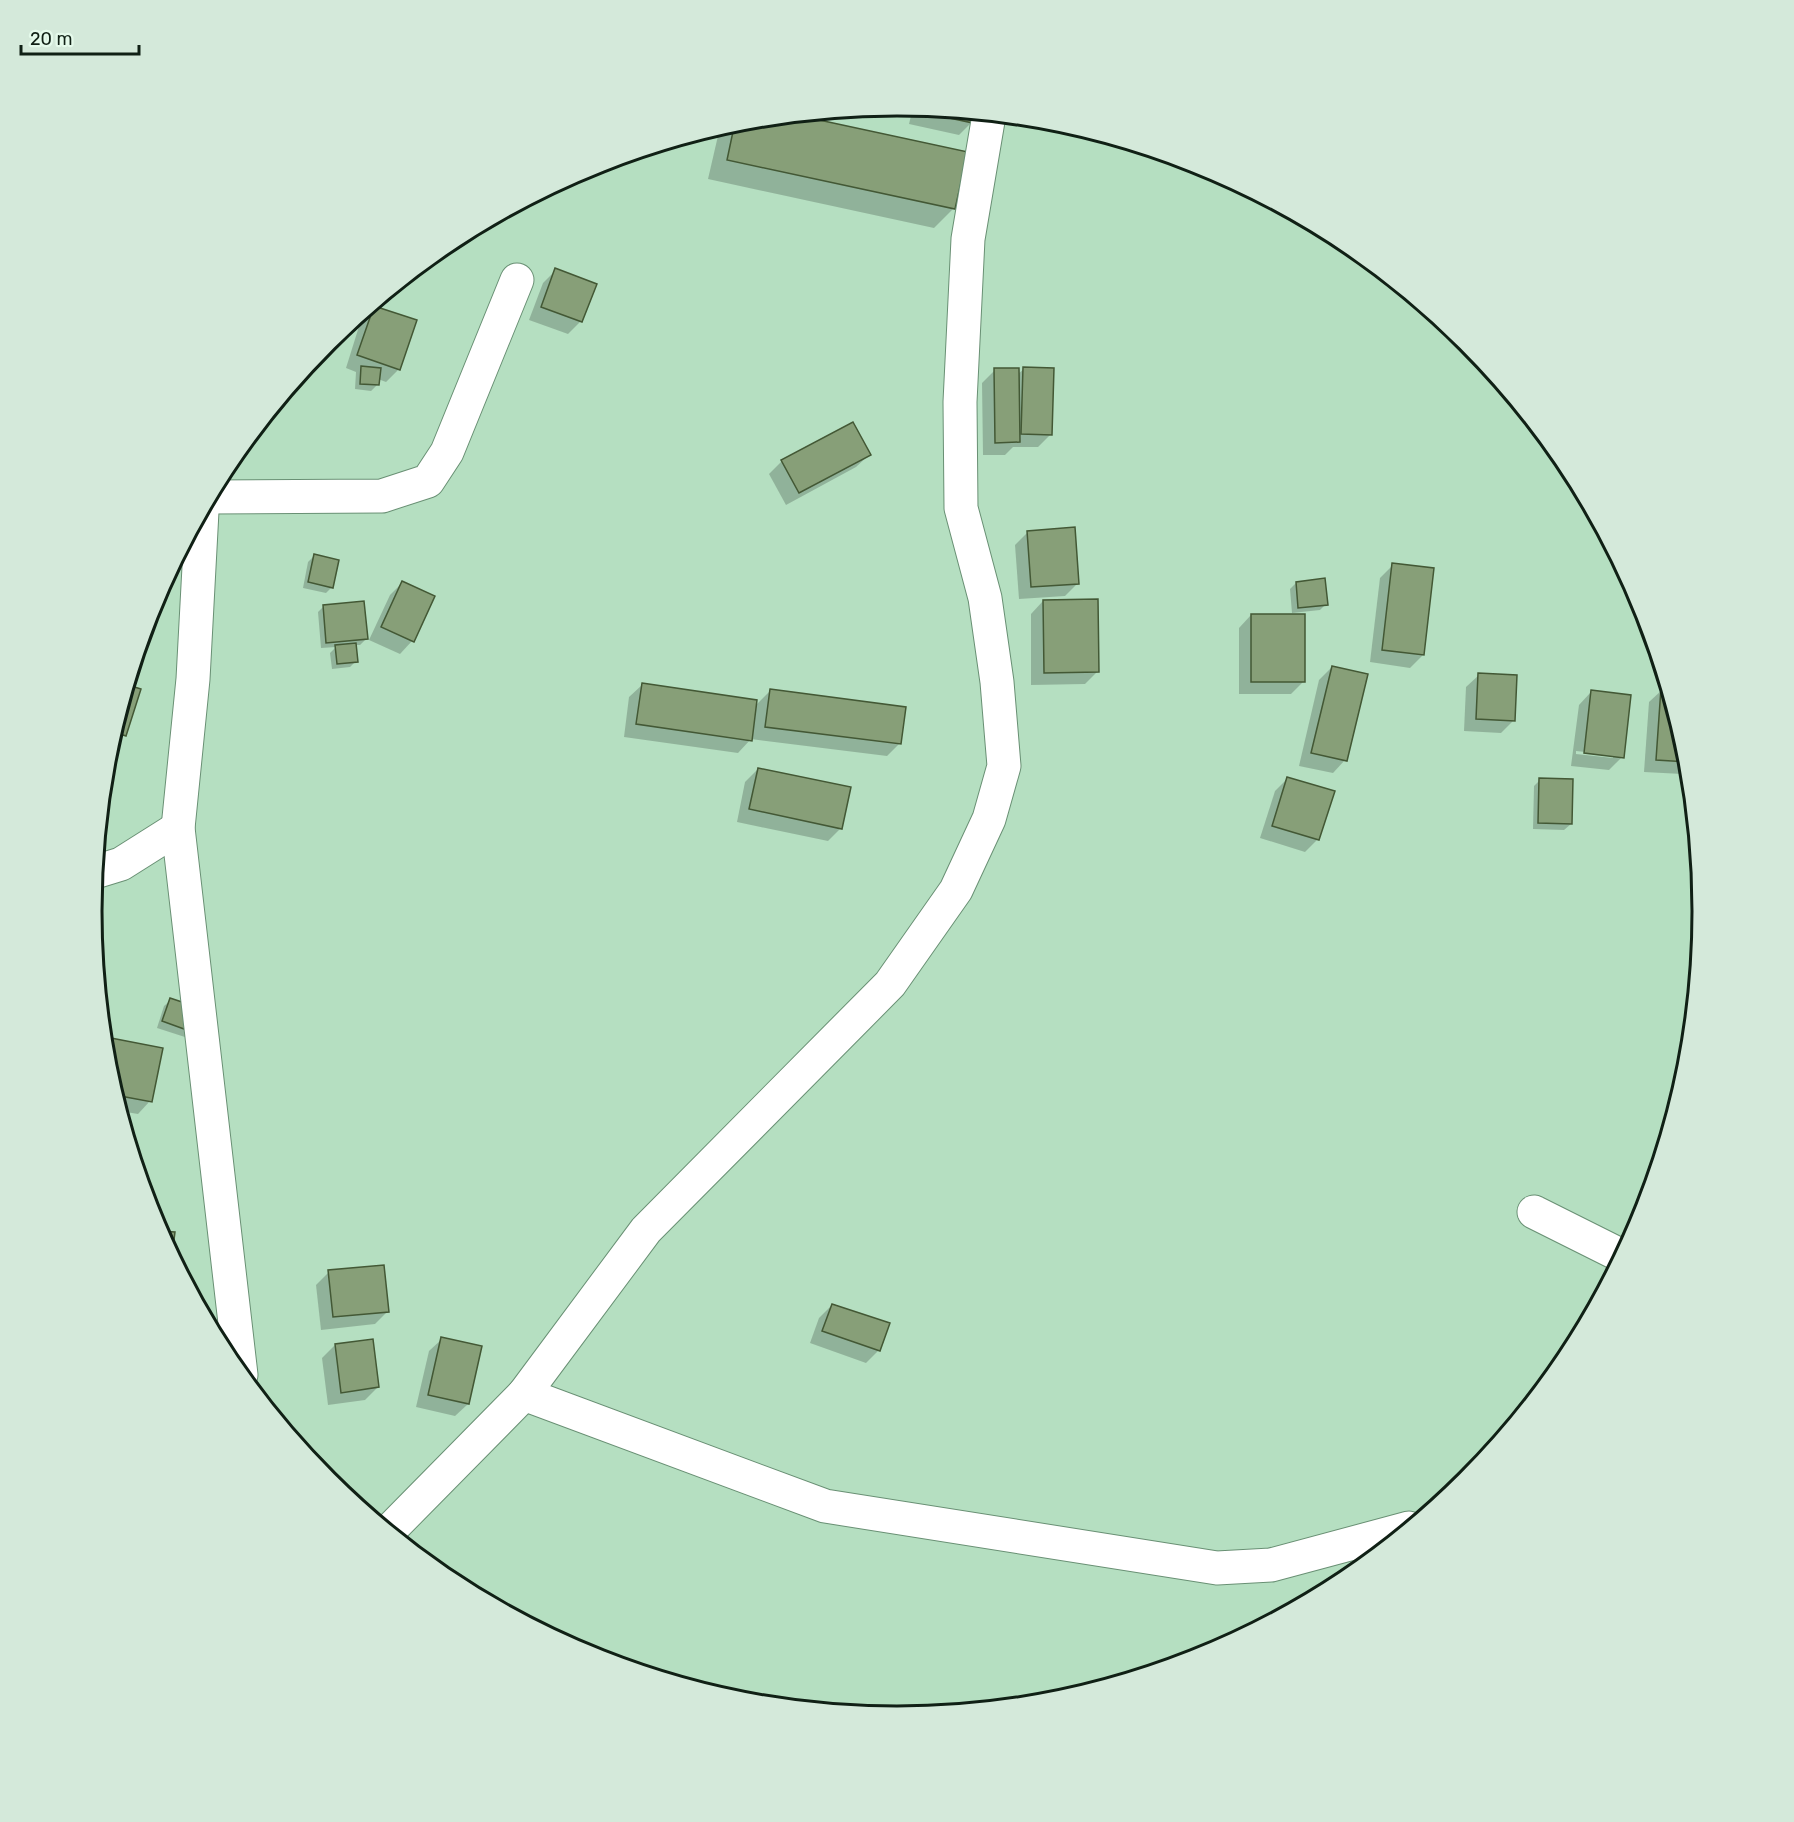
<svg xmlns="http://www.w3.org/2000/svg" width="1794" height="1822" font-family="Rubik,sans-serif">
<style>
.shadow{fill:#0003;fill-rule:evenodd}
.building{fill:#879f78;stroke:#435835;stroke-width:1.5}
.lines{fill:none;stroke-linecap:round;stroke-linejoin:round}
.minor-casing{stroke:#699074;stroke-width:35}
.minor{stroke:#fff;stroke-width:33}
.rim{fill:none;stroke:#102015;stroke-width:3}
</style>
<rect width="100%" height="100%" fill="#b5dfc1"/>
<g class="shadow">
<polygon points="913,107 974,113 972,122 959,135 909,124"/>
<polygon points="791,116 954,208 934,228 708,179 720,127 740,121"/>
<polygon points="556,270 581,321 568,334 529,320 543,283"/>
<polygon points="374,308 399,369 386,382 378,379 377,385 371,391 355,389 356,372 346,368 361,320"/>
<polygon points="1024,369 1051,434 1038,447 1013,447 1005,455 983,455 982,383 995,370 1018,374"/>
<polygon points="869,455 856,467 786,505 769,474 782,461"/>
<polygon points="1028,532 1078,583 1065,596 1019,599 1015,545"/>
<polygon points="314,556 332,587 326,593 303,588 308,562"/>
<polygon points="1393,565 1423,655 1410,668 1370,662 1380,578"/>
<polygon points="402,583 412,641 400,654 369,640 390,595"/>
<polygon points="1296,583 1326,604 1320,610 1292,613 1290,589"/>
<polygon points="1043,601 1098,671 1085,684 1031,685 1031,614"/>
<polygon points="324,606 366,639 360,645 355,645 356,661 350,667 332,669 330,653 336,647 321,648 318,612"/>
<polygon points="1251,615 1304,681 1291,694 1239,694 1239,628"/>
<polygon points="1332,667 1345,760 1333,773 1299,766 1319,680"/>
<polygon points="1479,675 1514,720 1501,733 1464,731 1466,687"/>
<polygon points="642,685 755,706 770,691 900,743 887,756 751,739 738,753 624,737 629,697"/>
<polygon points="127,686 139,690 124,735 112,748 109,747"/>
<polygon points="1662,690 1668,690 1687,754 1688,768 1682,774 1644,772 1649,702"/>
<path d="M1591,692L1622,757L1609,770L1571,766L1579,705ZM1576,751L1613,755V758L1576,754Z"/>
<polygon points="758,769 841,828 828,841 737,822 745,782"/>
<polygon points="1288,778 1318,839 1305,852 1260,838 1275,791"/>
<polygon points="1540,780 1571,824 1564,830 1533,829 1534,786"/>
<polygon points="171,1000 201,1010 188,1038 157,1028 164,1006"/>
<polygon points="112,1039 150,1101 138,1114 120,1111 107,1068 105,1046"/>
<polygon points="329,1272 388,1311 375,1324 321,1330 316,1285"/>
<polygon points="832,1305 879,1350 866,1363 810,1343 819,1318"/>
<polygon points="442,1339 468,1404 455,1416 416,1407 429,1351"/>
<polygon points="335,1345 378,1387 365,1400 328,1405 322,1358"/>
</g>
<g class="building">
<polygon points="922,108 975,113 973,123 921,112"/>
<polygon points="796,115 968,152 955,209 727,160 735,122"/>
<polygon points="555,268 597,284 582,322 541,307"/>
<polygon points="374,306 417,320 400,370 357,355"/>
<polygon points="361,366 381,368 379,385 360,384"/>
<polygon points="1023,367 1054,368 1052,435 1021,434"/>
<polygon points="994,368 1019,368 1020,442 995,443"/>
<polygon points="853,422 871,455 799,493 781,460"/>
<polygon points="1075,527 1079,584 1031,587 1027,531"/>
<polygon points="314,554 339,560 333,588 308,582"/>
<polygon points="1392,563 1434,568 1424,655 1382,650"/>
<polygon points="1325,578 1328,605 1298,608 1296,582"/>
<polygon points="402,581 435,596 414,642 381,627"/>
<polygon points="1098,599 1099,672 1044,673 1043,600"/>
<polygon points="364,601 368,639 326,643 323,605"/>
<rect x="1251" y="614" width="54" height="68"/>
<polygon points="356,643 358,662 337,664 335,645"/>
<polygon points="1332,666 1368,674 1347,761 1311,753"/>
<polygon points="1478,673 1517,675 1515,721 1476,719"/>
<polygon points="642,683 757,700 752,741 636,724"/>
<polygon points="128,685 141,689 126,736 114,732"/>
<polygon points="1661,688 1667,688 1688,762 1656,760"/>
<polygon points="770,689 906,707 901,744 765,727"/>
<polygon points="1591,690 1631,695 1624,758 1584,753"/>
<polygon points="758,768 851,787 842,829 749,809"/>
<polygon points="1287,777 1335,791 1319,840 1272,826"/>
<polygon points="1539,778 1573,779 1572,824 1538,823"/>
<polygon points="170,998 203,1009 195,1033 162,1021"/>
<polygon points="111,1038 163,1048 152,1102 115,1095 106,1062"/>
<polygon points="159,1231 175,1232 172,1255"/>
<polygon points="384,1265 389,1312 333,1317 328,1270"/>
<polygon points="832,1304 890,1323 880,1351 822,1331"/>
<polygon points="441,1337 482,1346 469,1404 428,1395"/>
<polygon points="373,1339 379,1387 341,1393 335,1344"/>
</g>
<g class="lines">
<g class="minor-casing">
<g id="minor">
<polyline points="209,497 382,496 428,481 447,452 517,280"/>
<polyline points="202,511 193,679 178,828 241,1375"/>
<polyline points="95,872 121,864 178,828"/>
<polyline points="1534,1212 1622,1256"/>
<polyline points="524,1394 825,1506 1217,1568 1271,1565 1409,1528"/>
<polyline points="389,1531 524,1394 646,1230 890,984 956,890 989,819 1004,766 997,682 985,598 961,508 960,402 968,239 989,115"/>
</g>
</g>
<use href="#minor" class="minor"/>
</g>
<path d="M0 0H1794V1822H0ZM102 911a795 795 0 1 1 1590 0a795 795 0 1 1-1590 0Z" fill="#d4e9da" fill-rule="evenodd"/>
<path class="rim" d="M102 911a795 795 0 1 1 1590 0a795 795 0 1 1-1590 0Z"/>
<path d="M21 45v9h118v-9" fill="none" stroke="#102015" stroke-width="3"/>
<text x="30" y="45" font-size="18" fill="#102015" stroke="#e5faeb" stroke-width="4.5" paint-order="stroke">20 m</text>
</svg>
